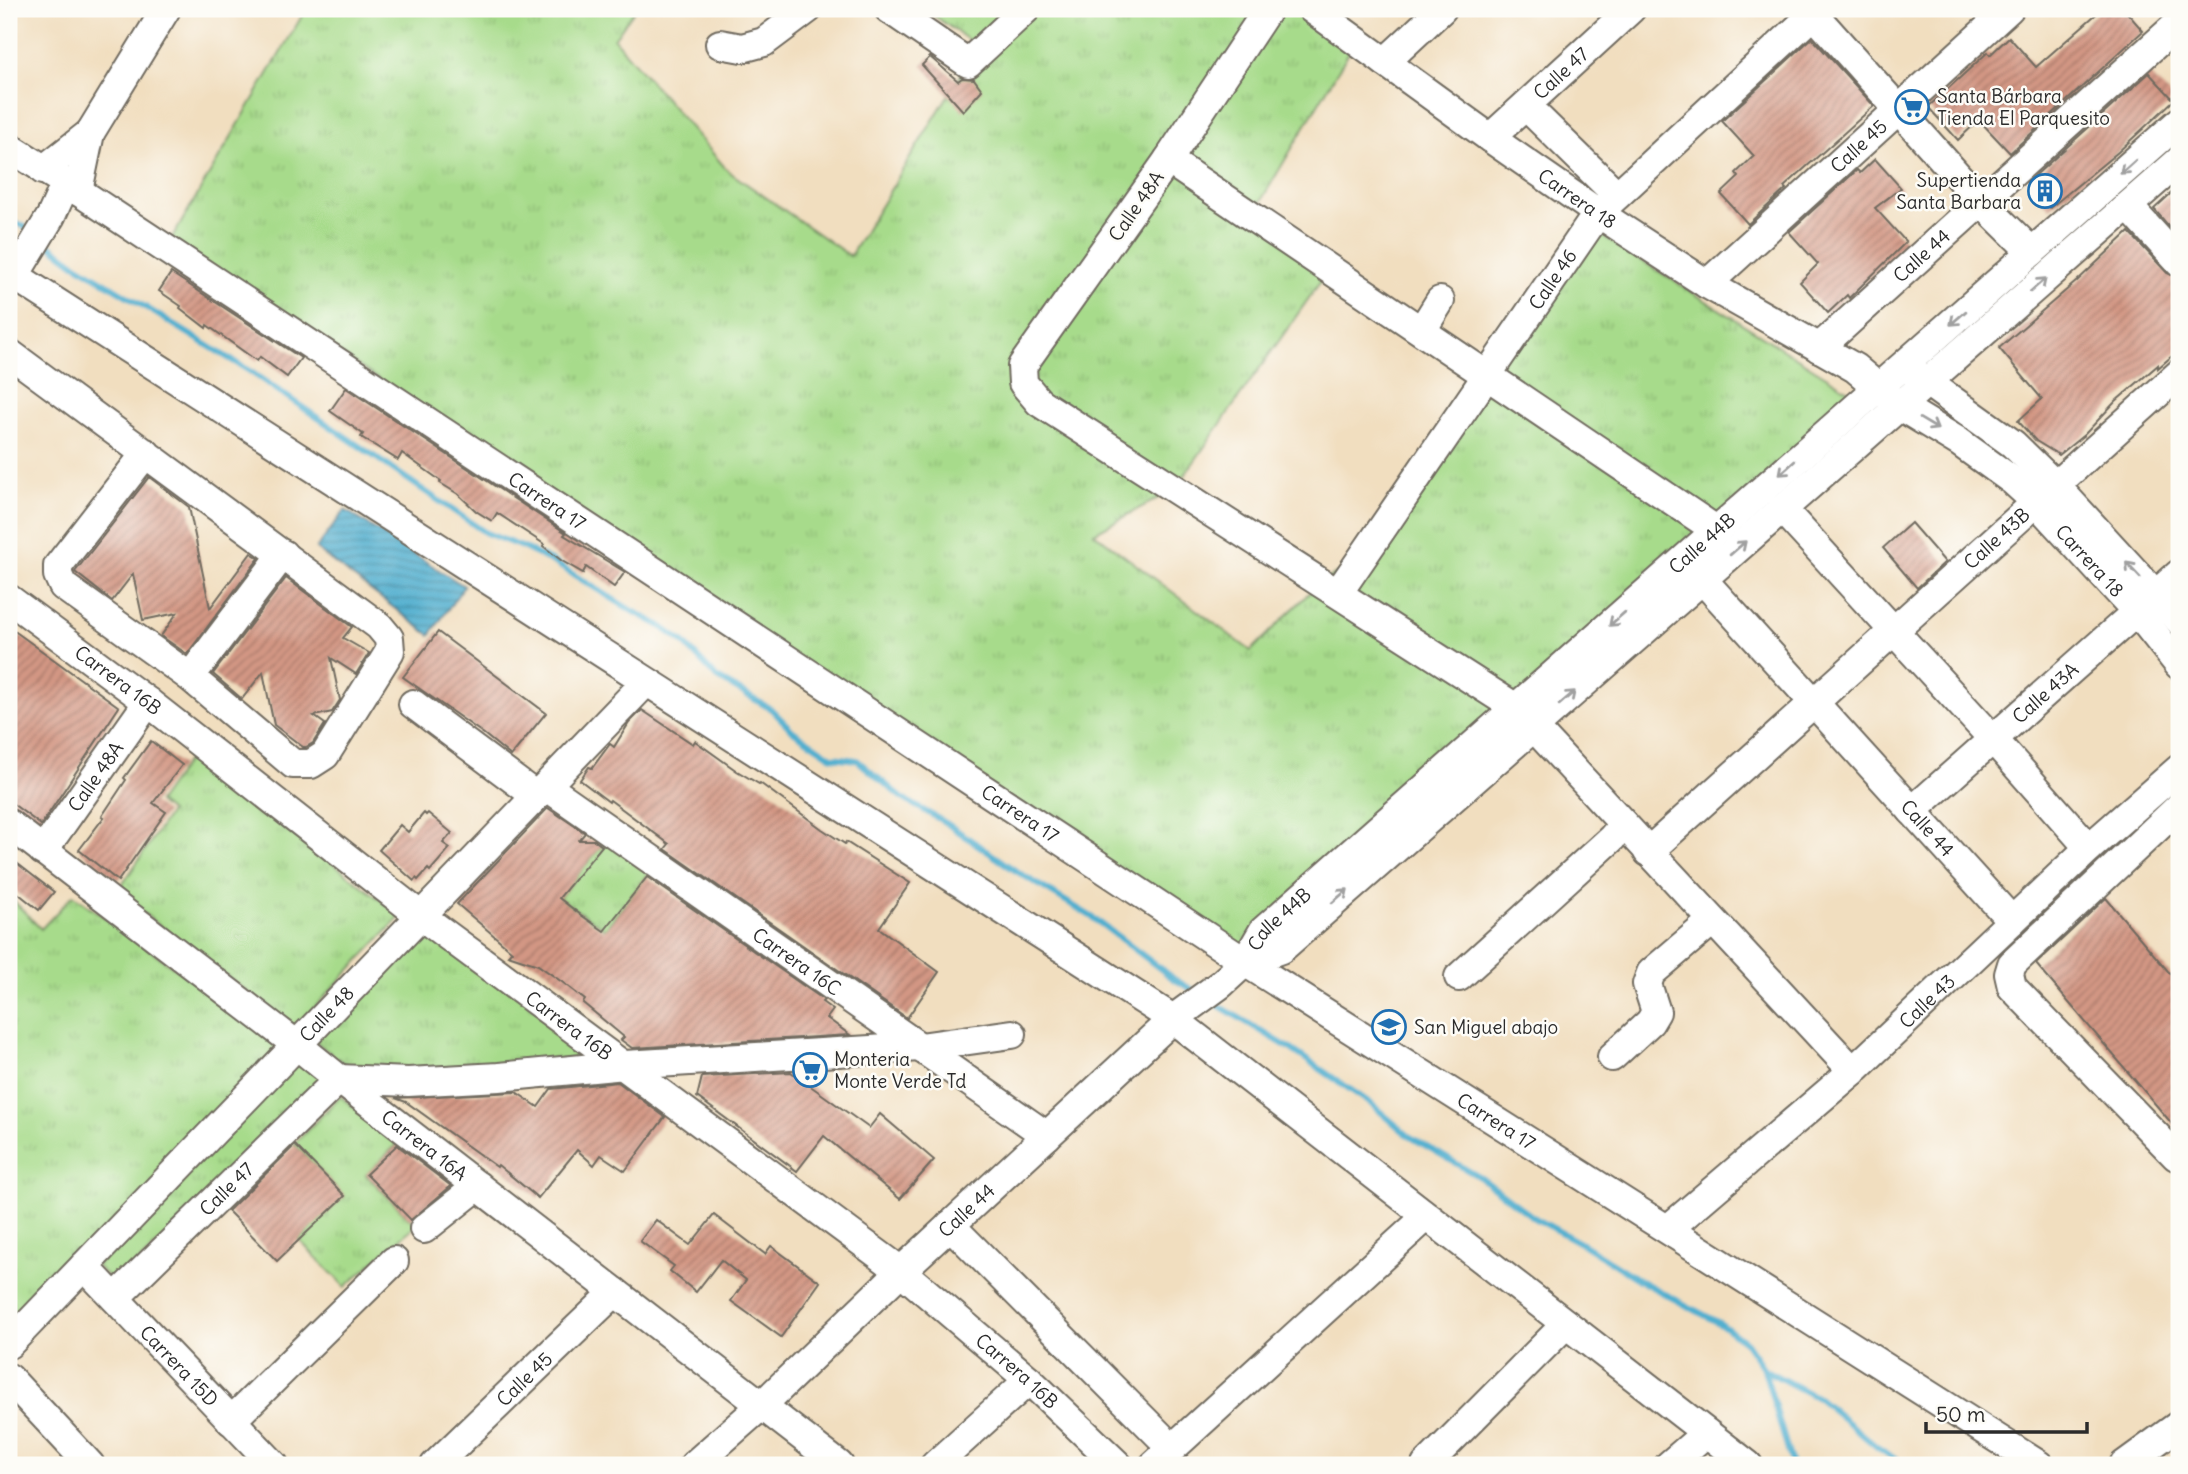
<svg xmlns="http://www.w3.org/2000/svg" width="2188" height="1474" font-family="Delius,sans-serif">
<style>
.grass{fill:url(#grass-tufts);stroke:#69835b;stroke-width:2}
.water{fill:url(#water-rules);stroke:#3e6d7d;stroke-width:2}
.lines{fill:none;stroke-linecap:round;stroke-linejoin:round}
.stream{stroke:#51afcf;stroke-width:6}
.building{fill:url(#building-hatch)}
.minor-casing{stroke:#706a5f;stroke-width:32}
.minor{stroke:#fff;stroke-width:28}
.oneway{stroke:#a0a0a0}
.labels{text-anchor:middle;stroke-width:5;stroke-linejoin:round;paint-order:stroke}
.street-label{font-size:19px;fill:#2b2b2b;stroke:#fdfcf7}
.poi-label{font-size:19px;fill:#2b2b2b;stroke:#fdfcf7;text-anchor:start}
</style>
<defs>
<pattern id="grass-tufts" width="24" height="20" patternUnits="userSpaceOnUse" patternTransform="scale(1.75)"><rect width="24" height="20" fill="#a7db8b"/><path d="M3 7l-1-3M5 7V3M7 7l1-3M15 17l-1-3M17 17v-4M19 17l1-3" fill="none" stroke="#90bc78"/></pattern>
<pattern id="water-rules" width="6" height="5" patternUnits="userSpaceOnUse" patternTransform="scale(1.75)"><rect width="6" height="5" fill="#51afcf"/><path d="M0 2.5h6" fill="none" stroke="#438fa8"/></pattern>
<pattern id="building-hatch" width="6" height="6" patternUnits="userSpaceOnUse" patternTransform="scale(1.75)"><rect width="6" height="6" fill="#d39784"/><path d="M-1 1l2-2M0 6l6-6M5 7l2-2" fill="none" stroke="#ab7b6c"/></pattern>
</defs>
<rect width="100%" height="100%" fill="#fdfcf7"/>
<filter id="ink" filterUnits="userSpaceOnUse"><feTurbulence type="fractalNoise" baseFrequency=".0143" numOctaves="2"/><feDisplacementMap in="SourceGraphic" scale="14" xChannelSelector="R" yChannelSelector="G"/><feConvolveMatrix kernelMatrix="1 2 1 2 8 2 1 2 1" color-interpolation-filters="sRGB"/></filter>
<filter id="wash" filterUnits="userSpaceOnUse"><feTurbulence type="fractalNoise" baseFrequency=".00686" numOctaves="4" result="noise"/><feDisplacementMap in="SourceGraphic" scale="28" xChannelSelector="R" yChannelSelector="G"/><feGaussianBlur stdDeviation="1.57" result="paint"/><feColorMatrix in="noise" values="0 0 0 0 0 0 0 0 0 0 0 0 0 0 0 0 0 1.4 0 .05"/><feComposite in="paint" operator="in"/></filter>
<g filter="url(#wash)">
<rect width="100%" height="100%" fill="#f1debf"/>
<g class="grass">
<polygon points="306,9 635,9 614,39 728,171 850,256 968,63 1028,9 1336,9 1356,40 1252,216 1330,268 1175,489 1094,533 1251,651 1320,582 1358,564 1588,227 1864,400 1245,962 171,240"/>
<polygon points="924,9 1007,9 973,43"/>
<polygon points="192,754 401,916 295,1028 117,893 170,812 158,802"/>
<polygon points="607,839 650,872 605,929 559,898"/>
<polygon points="73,895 284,1046 9,1343 9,896 41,929"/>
<polygon points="425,925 602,1053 481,1075 349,1067 313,1040"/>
<polygon points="303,1056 331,1077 116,1284 96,1266"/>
<polygon points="340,1096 398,1143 366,1175 416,1225 345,1287 299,1240 344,1196 294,1144"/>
</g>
<polygon class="water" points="345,510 464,586 430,635 316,549"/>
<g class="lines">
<g class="stream">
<polyline points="9,221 22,225 32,233"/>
<polyline points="44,241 75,264 251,372 486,533 522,547 553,562 629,609 659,625 684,643 716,677 771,709 793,731 832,757 857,760 902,798 946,823 1016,871 1092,917 1174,979 1196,992"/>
<polyline points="1211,1001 1291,1049 1370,1103 1409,1136 1481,1178 1533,1217 1582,1244 1639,1280 1721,1324 1746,1343 1764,1369 1792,1465"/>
<polyline points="1765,1370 1818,1398 1877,1447 1904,1465"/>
</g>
</g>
<g id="blocks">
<g class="building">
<polygon points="2102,9 2124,9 2143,31 2010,153 1979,120 1958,140 1928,107 1988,52 1990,55 2009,37 2036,67"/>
<polygon points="1812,38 1874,106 1784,187 1786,189 1748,224 1721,194 1739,177 1736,173 1754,156 1722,121"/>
<polygon points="930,57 958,81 962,78 974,79 982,90 963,111 922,65"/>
<polygon points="2149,73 2174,100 2118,152 2050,208 2027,183"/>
<polygon points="1875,159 1901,188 1875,208 1906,242 1849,298 1847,295 1828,313 1800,282 1818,264 1789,232 1857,170 1860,173"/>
<polygon points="2179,186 2179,238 2154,209"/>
<polygon points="2129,232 2167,273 2179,278 2179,350 2158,368 2158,365 2116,401 2085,434 2059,455 2036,441 2018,421 2042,399 1999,348 2077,281"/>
<polygon points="171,273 301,358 287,377 260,357 257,361 207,325 206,328 180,308 181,306 159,291"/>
<polygon points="346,388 566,533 564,535 625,572 614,587 586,567 583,573 562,561 543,546 544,544 497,513 492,521 476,511 458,494 440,483 441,481 402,453 398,460 361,437 363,434 330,411"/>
<polygon points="149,477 189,507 210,608 251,553 259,558 187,654 161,636 177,613 143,620 133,574 112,601 75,572"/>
<polygon points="1911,523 1945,562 1917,588 1883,548"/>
<polygon points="286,578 352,627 343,638 369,653 356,674 331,658 340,700 332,712 314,716 325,724 313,743 306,747 303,747 274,725 263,672 242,699 213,674"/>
<polygon points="9,627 119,707 41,825 9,801"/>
<polygon points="438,632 546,713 511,756 484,734 403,677"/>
<polygon points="642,710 693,744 695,741 737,771 759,784 760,783 822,829 845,844 846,842 910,883 879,928 939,972 907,1018 665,849 669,844 610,800 609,802 580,780 589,767 592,768 610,744 614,747 629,723"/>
<polygon points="151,741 182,765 153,803 166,812 118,881 79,850 104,817 102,816 126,780 124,778"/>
<polygon points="548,808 585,833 579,840 594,840 602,846 559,898 581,915 604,931 647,877 824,1000 822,1002 833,1010 827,1018 850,1035 632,1048 621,1040 624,1037 583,1003 585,1000 562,982 538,965 508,955 512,951 457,904"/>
<polygon points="424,813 426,815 428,813 452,833 443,843 450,848 430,871 428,869 418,880 416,878 414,881 379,850 400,825 408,832"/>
<polygon points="9,857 54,892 39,910 9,886"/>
<polygon points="2106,898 2179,984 2179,1132 2036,964"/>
<polygon points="791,1072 869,1128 880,1114 934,1160 900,1199 824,1136 797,1171 697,1097 702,1077"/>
<polygon points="618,1082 665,1117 625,1171 601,1155 594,1165 577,1150 538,1198 498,1165 497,1167 406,1102 395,1098 516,1092 538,1107 551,1089"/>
<polygon points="295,1145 345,1196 277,1261 228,1211"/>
<polygon points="397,1145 451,1186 411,1220 366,1174"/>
<polygon points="714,1215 765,1254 771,1246 820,1282 781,1337 731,1301 746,1280 721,1260 696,1292 670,1271 674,1266 640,1241 656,1220 690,1245"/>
</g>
</g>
</g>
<g filter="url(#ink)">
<use href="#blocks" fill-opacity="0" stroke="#706a5f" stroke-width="2"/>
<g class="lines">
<g class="minor-casing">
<g id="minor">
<polyline points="889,9 968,63 1026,9"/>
<polyline points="1268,9 1168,160 1022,366 1023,383 1039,402 1516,708 1853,1071"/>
<path id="s1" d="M1312,9L1490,138L1598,213L1707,284L1855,368L1900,406L1959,442L2013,481L2036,502L2137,612L2179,665"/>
<polyline points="1809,9 1981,202 2032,252"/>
<polyline points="720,44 742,48 764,42 808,9"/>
<polyline points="1385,62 1442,9"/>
<polyline points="1526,106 1617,195"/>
<path id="s2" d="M1490,138L1631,9"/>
<path id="s3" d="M9,147L66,183L1245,962L2039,1465"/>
<polyline points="1168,160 1716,530"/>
<polyline points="43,170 90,133"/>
<polyline points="78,191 90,133 166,9"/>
<polyline points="2128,206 2179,262"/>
<polyline points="15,276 1173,1019 1748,1465"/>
<path id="s4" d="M1707,284L2009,9"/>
<polyline points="9,285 51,216 66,183"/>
<polyline points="1422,330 1440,301"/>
<path id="s5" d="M1819,348L2179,23"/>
<polyline points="9,353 379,626 389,638 390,651 325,755 311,764 293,764 190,677 63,586 58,575 58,566 146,453"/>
<polyline points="1913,372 2013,444 2055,485 2179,620"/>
<polyline points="1782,509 1993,739 2089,848"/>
<path id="s6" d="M1702,579L2012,921"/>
<path id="s7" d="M1338,593L1598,213L1819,9"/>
<path id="s8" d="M9,599L148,702L421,916L901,1271L1029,1380L1118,1465"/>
<polyline points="190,677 283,554"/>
<polyline points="413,704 536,796"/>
<path id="s9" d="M546,786L1047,1136"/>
<path id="s10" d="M1912,811L2179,574"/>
<path id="s11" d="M9,824L297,1045L339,1079L839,1465"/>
<path id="s12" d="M43,851L148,702"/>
<path id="s13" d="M1648,852L2179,374"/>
<polyline points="1245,962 1281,949 2179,161"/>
<polyline points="1459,977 1612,838 1623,825"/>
<polyline points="1612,1057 1650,1022 1656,1012 1647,984 1651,973 1712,921"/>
<polyline points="2176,1156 2012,987 2009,974 2012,964 2179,807"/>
<polyline points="950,1225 1160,1436"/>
<polyline points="424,1229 478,1186"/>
<path id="s14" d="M1668,1229L1853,1071L2089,848L2179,769"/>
<path id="s15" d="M84,1266L274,1465"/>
<path id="s16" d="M115,1298L339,1079L408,1082L499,1077L625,1065L920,1047L1012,1034"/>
<path id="s17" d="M9,1344L646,682"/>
<polyline points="9,1378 90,1465"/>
<polyline points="231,1421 394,1261"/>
<path id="s18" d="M435,1465L615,1292"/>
<path id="s19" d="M694,1465L761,1406L901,1271L1173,1019L1221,984L1245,962L1263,931L2179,122"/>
<polyline points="935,1465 1029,1380"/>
<polyline points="1154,1465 1426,1217"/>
<polyline points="1426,1465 1566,1324"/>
<polyline points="1669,1465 1706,1433"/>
<polyline points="2124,1465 2179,1425"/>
</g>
</g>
<use href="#minor" class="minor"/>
</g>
<defs><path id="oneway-shaft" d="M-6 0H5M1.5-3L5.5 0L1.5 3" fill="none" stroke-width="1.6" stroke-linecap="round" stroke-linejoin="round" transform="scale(1.75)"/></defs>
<g class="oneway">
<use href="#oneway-shaft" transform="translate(2128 167) rotate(138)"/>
<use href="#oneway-shaft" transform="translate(2038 285) rotate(-41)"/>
<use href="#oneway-shaft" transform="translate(1958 318) rotate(139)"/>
<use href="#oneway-shaft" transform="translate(1929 424) rotate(31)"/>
<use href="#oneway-shaft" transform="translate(1787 468) rotate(138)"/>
<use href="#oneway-shaft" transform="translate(1738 548) rotate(-41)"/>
<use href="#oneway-shaft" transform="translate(2133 570) rotate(-133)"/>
<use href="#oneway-shaft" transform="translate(1617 619) rotate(139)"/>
<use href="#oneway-shaft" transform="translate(1567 698) rotate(-41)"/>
<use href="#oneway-shaft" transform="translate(1340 896) rotate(-41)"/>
</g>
</g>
<defs>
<g id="supermarket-ring" transform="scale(1.75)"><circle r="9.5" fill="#fdfcf7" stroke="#1f6fb2" stroke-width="1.5"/><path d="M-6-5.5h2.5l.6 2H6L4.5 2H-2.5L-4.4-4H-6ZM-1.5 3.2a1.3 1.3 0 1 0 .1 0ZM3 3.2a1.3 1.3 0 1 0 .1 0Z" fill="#1f6fb2"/></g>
<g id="building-ring" transform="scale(1.75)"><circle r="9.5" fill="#fdfcf7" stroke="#1f6fb2" stroke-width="1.5"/><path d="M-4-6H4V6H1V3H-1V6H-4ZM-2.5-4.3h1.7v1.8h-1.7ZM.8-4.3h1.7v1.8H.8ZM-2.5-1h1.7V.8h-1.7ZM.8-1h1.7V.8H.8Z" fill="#1f6fb2"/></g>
<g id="school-ring" transform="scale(1.75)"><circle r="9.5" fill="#fdfcf7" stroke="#1f6fb2" stroke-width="1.5"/><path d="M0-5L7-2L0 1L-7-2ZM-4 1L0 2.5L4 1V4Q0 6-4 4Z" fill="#1f6fb2"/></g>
</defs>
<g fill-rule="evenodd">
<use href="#supermarket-ring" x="1912" y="107"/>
<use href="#building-ring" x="2045" y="191"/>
<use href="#school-ring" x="1389" y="1027"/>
<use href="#supermarket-ring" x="810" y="1070"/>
</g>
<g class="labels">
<g class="street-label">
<text dy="7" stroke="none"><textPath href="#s2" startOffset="96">Calle 47</textPath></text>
<text dy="7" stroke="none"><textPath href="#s4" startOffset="205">Calle 45</textPath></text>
<text dy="7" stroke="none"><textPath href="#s1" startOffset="326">Carrera 18</textPath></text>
<text transform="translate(1136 206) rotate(-55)" y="7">Calle 48A</text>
<text dy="7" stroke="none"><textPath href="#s5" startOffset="138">Calle 44</textPath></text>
<text dy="7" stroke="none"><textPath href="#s7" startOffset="380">Calle 46</textPath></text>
<text dy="7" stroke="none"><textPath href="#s3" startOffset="644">Carrera 17</textPath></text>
<text dy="7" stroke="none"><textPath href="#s13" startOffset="469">Calle 43B</textPath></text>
<text dy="7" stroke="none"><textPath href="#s19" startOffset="1368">Calle 44B</textPath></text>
<text dy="7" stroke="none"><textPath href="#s1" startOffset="957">Carrera 18</textPath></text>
<text dy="7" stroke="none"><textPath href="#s8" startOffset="136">Carrera 16B</textPath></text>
<text dy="7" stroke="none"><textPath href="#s10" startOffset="178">Calle 43A</textPath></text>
<text dy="7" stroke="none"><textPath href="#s12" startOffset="91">Calle 48A</textPath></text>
<text dy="7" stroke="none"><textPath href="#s3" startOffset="1211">Carrera 17</textPath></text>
<text dy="7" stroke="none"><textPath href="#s6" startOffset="336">Calle 44</textPath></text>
<text dy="7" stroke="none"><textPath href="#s19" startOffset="802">Calle 44B</textPath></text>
<text dy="7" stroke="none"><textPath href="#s9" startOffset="306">Carrera 16C</textPath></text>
<text dy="7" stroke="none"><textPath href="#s14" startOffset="345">Calle 43</textPath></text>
<text dy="7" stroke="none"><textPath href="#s17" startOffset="458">Calle 48</textPath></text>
<text dy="7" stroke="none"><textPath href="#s8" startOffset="704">Carrera 16B</textPath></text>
<text dy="7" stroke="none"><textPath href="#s3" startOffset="1778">Carrera 17</textPath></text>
<text dy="7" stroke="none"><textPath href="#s11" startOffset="525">Carrera 16A</textPath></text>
<text dy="7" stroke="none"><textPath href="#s16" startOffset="156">Calle 47</textPath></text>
<text dy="7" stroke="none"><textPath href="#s19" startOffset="373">Calle 44</textPath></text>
<text dy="7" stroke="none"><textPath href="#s15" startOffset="138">Carrera 15D</textPath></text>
<text dy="7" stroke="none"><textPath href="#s8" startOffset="1270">Carrera 16B</textPath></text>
<text dy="7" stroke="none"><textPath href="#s18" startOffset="124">Calle 45</textPath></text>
</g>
<g class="poi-label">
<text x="1937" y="103">Santa Bárbara<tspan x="1937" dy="22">Tienda El Parquesito</tspan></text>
<text x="2021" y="187" text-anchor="end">Supertienda<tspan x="2021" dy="22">Santa Barbara</tspan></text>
<text x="1414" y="1034">San Miguel abajo</text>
<text x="834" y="1066">Monteria<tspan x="834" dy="22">Monte Verde Td</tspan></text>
</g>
</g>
<rect width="2188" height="1474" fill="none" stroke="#fdfcf7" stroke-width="35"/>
<path d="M1926 1422v10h161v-10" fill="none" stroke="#2b2b2b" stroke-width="3.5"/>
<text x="1936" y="1422" font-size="21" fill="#2b2b2b" stroke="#fdfcf7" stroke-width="5" paint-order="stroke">50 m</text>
</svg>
